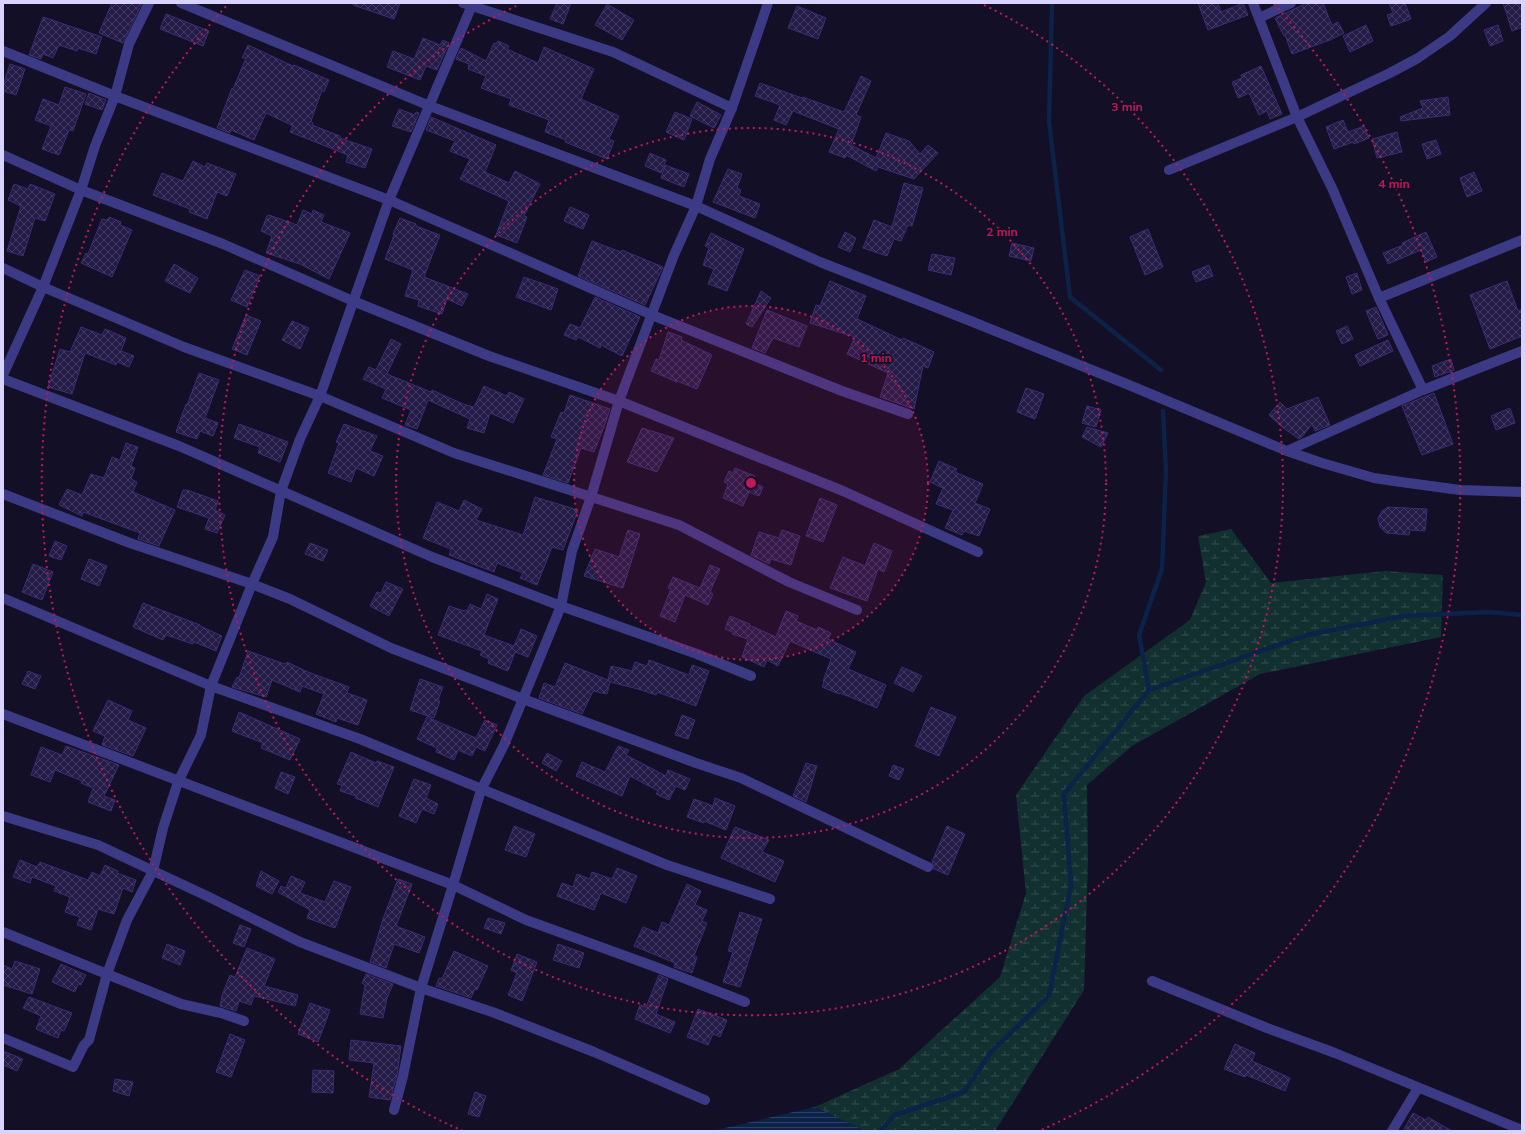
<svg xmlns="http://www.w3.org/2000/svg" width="1525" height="1134" font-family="Mulish,sans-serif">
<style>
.wetland{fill:url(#wetland-marsh)}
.water{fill:url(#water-rules)}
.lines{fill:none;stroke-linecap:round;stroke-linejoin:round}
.stream{stroke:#0c2248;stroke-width:4.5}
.building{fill:url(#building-cross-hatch);stroke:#3b2d73}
.minor{stroke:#3d3a85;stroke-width:10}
.ring{fill:none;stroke:#c2185b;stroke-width:2;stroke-dasharray:2 4}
.centre{fill:#c2185b;stroke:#130f26;stroke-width:2}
.ring-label{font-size:12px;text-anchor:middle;font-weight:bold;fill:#c2185b;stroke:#130f26;stroke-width:3.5;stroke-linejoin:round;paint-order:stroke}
</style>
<defs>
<pattern id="wetland-marsh" width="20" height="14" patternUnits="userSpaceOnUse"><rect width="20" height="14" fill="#12302f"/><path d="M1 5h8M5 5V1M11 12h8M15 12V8" fill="none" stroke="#344d4e"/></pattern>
<pattern id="water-rules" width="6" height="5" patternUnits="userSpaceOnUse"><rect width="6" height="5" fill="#0c2248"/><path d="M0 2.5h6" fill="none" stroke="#2f4163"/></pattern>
<pattern id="building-cross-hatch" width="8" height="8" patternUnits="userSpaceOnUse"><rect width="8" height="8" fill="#241b47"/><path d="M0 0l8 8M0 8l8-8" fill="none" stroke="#433b63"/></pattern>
</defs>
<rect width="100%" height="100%" fill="#130f26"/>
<polygon class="wetland" points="1231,529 1271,583 1385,571 1443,575 1441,637 1260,674 1132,746 1087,785 1088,861 1084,990 995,1131 865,1131 815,1107 899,1069 1000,977 1026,893 1016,795 1084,696 1190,620 1206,582 1198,536"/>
<polygon class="water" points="815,1107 865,1131 712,1131"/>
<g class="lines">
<g class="stream">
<polyline points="1052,3 1049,121 1070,297 1161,370"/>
<polyline points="1149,690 1139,635 1162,569 1166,471 1163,411"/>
<polyline points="880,1131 895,1115 964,1092 991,1052 1049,996 1071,885 1064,794 1149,690 1307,635 1404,616 1489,612 1522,615"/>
</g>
</g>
<g class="building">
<polygon points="112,3 142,3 123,43 99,33"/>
<polygon points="353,3 400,3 394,19 353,5"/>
<polygon points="557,3 571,3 563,24 550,19"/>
<polygon points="1198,3 1218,3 1221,12 1243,3 1248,15 1208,30"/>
<polygon points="1307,3 1323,3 1332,25 1338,22 1344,33 1330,40 1292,54 1285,35 1284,36 1275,18"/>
<polygon points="1389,3 1405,3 1411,19 1391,26 1387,15 1393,13"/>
<polygon points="1503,3 1519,3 1522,13 1522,27 1512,31"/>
<polygon points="607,4 634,20 622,40 595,25"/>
<polygon points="797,6 826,18 818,39 788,28"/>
<polygon points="166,14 209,31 203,46 160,29"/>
<polygon points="43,17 102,37 96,54 78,48 77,51 59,45 53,58 43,54 41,59 29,55"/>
<polygon points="1366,25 1373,41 1350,52 1343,36"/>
<polygon points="1498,25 1503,41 1490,46 1484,30"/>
<polygon points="423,38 440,45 443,40 449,43 437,70 426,66 420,80 387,67 393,51 414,59"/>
<polygon points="498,41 509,46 507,49 538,63 544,47 594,69 581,99 619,116 609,139 614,141 607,159 565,142 566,140 545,132 549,120 509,105 511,99 481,88 486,76 468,69 469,64 456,59 461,48 486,61 494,43 496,44"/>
<polygon points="248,45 293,66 294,65 329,80 324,92 322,90 311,121 313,123 312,125 340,136 340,138 372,149 365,168 346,162 348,155 290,132 293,126 266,113 254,140 231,130 230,133 217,128 232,88 233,89 246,58 242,58"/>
<polygon points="10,64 25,69 16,95 3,91 3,85"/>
<polygon points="1261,66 1282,114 1270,119 1267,111 1259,115 1249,93 1238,98 1232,82 1242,78 1241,75"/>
<polygon points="861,76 871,81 856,115 861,117 851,145 876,158 886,133 909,141 920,154 928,145 938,153 914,179 878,167 876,171 846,155 845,158 829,152 839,129 793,111 786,125 774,120 780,105 755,96 760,83 802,98 803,97 844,112"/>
<polygon points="65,87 86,94 73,131 69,130 59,155 42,149 51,126 35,120 43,99 59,105"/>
<polygon points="89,93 106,100 102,110 85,104"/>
<polygon points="1448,97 1450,115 1401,121 1400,117 1423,108 1420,101"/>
<polygon points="697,102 721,115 714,128 690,116"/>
<polygon points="399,109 415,115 416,112 419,113 411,132 392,126"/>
<polygon points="675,112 692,119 684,140 666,132"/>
<polygon points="431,117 496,145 485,172 509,183 515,171 540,184 524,216 527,217 517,243 496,235 509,201 460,179 470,159 450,151 455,141 426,130"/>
<polygon points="1343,120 1348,132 1364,126 1369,138 1354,144 1353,142 1334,149 1326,127"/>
<polygon points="1397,132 1402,152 1377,158 1372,139"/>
<polygon points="1436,140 1441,154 1427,159 1422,144"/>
<polygon points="650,153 666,160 661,173 645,166"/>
<polygon points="193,161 205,167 207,163 236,174 227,196 217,192 207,219 189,212 190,209 153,195 162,173 183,181"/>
<polygon points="665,165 689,174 684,187 661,178"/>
<polygon points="728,169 742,174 737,188 741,190 739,196 760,204 755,218 713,202"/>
<polygon points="1474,172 1482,191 1467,197 1460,178"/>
<polygon points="904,183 923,188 912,226 908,225 901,241 894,239 887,256 863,248 874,220 892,227"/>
<polygon points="14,184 28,189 30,184 55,194 45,221 35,218 23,256 7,251 21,206 8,200"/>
<polygon points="570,207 589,215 583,229 564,221"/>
<polygon points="303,210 312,214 313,210 324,215 321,222 350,233 329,279 300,264 266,253 272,236 261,231 267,216 269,215 297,225"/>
<polygon points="109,217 121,222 120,225 132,230 112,277 81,263 86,253 88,254 102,219 107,220"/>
<polygon points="400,218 416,224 416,226 440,235 424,277 468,294 462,306 447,299 442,314 418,306 419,300 405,296 413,270 385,259 394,235 393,234"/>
<polygon points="1148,229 1163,267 1145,275 1130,237"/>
<polygon points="845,232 856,238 850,252 838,247"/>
<polygon points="1426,232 1437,257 1426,262 1421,250 1388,264 1383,253 1403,245 1402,243"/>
<polygon points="711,233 744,249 727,291 708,284 714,269 703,265 709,248 705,246"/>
<polygon points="592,241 621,252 622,250 663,267 645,305 578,276"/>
<polygon points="1012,243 1034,248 1031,261 1009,256"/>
<polygon points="932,254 955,258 951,275 928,270"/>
<polygon points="174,264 198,278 190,293 165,281"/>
<polygon points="1209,265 1213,276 1196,282 1192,272"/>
<polygon points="245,270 260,276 247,307 231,300"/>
<polygon points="1357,273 1362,290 1352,294 1346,277"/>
<polygon points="524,277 558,289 551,310 516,297"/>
<polygon points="830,281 866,296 857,319 902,340 903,338 934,352 928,368 923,366 914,409 880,397 888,373 847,354 855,337 810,323 816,305 820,306"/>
<polygon points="1507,281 1518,311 1522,309 1522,336 1490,349 1470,295"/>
<polygon points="761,291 771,298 752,327 746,324"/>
<polygon points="595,297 640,317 622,356 601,345 600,348 578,337 576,340 564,335 570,324 580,328"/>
<polygon points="1376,307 1388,335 1378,339 1366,311"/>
<polygon points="767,310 807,326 799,347 773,338 765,353 752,348"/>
<polygon points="246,315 261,321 247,355 232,349"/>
<polygon points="292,321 309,328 300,349 282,340"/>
<polygon points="1347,326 1353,339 1342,344 1336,331"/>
<polygon points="81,327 102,335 105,329 126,338 121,351 134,356 129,367 117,362 116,365 85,353 72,394 48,387 60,349 70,352"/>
<polygon points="668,332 682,337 681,340 712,355 697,389 677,381 677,382 651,371 656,359 659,360"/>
<polygon points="391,339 401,344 387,374 431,392 432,390 463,404 474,407 484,386 507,396 509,392 524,399 513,423 490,413 484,433 467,428 470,419 428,400 417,429 405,425 411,410 382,398 386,389 363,379 369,367 376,370"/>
<polygon points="1388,340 1393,351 1360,366 1355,355"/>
<polygon points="1451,359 1454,370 1435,377 1432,366"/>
<polygon points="199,373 219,380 205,418 218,423 213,436 200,431 197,439 176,432 186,404 187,405"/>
<polygon points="1026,388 1044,394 1035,419 1017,412"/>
<polygon points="1434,393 1453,444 1422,455 1402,406"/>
<polygon points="570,395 610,409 605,424 594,452 581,448 568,483 543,475 557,439 551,437 561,412 564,413"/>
<polygon points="1318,397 1330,425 1315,431 1312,424 1302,437 1299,439 1282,427 1269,415 1280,402 1287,409"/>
<polygon points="1087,406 1101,410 1096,427 1082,423"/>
<polygon points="1510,408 1515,423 1496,430 1491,416"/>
<polygon points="239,424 288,442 280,462 258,453 260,447 234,438"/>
<polygon points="344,424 377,436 370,451 383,456 374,476 356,468 351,482 328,473 339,443 336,442"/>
<polygon points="1087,427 1108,433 1101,447 1082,437"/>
<polygon points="642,428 674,438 657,472 627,462"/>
<polygon points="126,443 138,447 131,466 135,468 131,479 137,482 133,492 175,510 159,546 138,539 140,533 83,512 82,516 59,505 67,489 82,495 91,474 104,478 112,457 120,460"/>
<polygon points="939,461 957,469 955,472 983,484 975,503 990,509 979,536 964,531 962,535 945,528 953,510 936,504 943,488 930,482"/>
<polygon points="735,468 755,476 753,482 763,487 759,496 749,492 743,506 723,498 728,484 724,482 729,471 733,473"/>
<polygon points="183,490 187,490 218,501 215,510 225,515 217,533 205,529 209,518 177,507"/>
<polygon points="535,497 578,510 563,550 552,547 537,585 520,578 523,573 497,563 494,572 449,555 451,549 423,538 437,502 459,511 464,500 482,509 476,520 523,535"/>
<polygon points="820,498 837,505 823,542 806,536"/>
<polygon points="1388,507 1427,509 1425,531 1410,530 1409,535 1386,533 1380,527 1378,518 1382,511"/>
<polygon points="628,530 640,534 623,588 584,576 595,549 619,557"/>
<polygon points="782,530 800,536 791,565 771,559 769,564 751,555 759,532 779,538"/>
<polygon points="55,541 67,546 61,560 49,556"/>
<polygon points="310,543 328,550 323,561 305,554"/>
<polygon points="874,543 892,551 884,572 878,569 867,601 830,588 843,557 865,566"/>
<polygon points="89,559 107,566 99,586 81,579"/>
<polygon points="33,564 53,572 42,600 22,592"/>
<polygon points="710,565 720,569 710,592 713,594 708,605 685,595 675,622 660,616 671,589 668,588 673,577 700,588"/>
<polygon points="386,582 403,589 389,616 370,606 377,592 381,593"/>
<polygon points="487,594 498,599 484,635 514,646 521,629 537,636 528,657 515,652 508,671 488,663 489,659 480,655 482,651 438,635 449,606 464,611 465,610 467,611 470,604 481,609"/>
<polygon points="143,603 200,625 200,626 222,636 216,651 194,642 193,644 166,635 163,640 133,627"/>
<polygon points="786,611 798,616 796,621 817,630 818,627 831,633 828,639 856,652 848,669 886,685 877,708 840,693 839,694 822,687 824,682 823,681 831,659 790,641 778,666 767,660 764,667 742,657 748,639 732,634 733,632 725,629 730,616 750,624 749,625 776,637"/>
<polygon points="248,651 285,664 287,662 308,672 349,687 347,693 367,700 358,725 337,718 336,722 316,714 324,694 302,686 300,692 272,680 266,697 232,687 237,677 239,678"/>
<polygon points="649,660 689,675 692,665 709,671 696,706 657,692 656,695 638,689 610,682 607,694 593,691 582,714 539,698 544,683 555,687 565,663 608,680 611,666 632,671 635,662 647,666"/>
<polygon points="902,667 922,676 913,692 894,683"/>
<polygon points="28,671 41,676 35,689 22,684"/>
<polygon points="420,679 443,687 438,700 440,701 434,718 410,710"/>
<polygon points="108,700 132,711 128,720 146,728 133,756 102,745 105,736 93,731"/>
<polygon points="931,707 956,717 939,756 915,746"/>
<polygon points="239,712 300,739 290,760 261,748 263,743 232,731"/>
<polygon points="682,715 695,720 688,739 675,735"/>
<polygon points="427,717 476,738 485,720 497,725 485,751 476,747 472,756 458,750 454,760 436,752 437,748 417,739"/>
<polygon points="66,746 119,765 104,796 115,800 111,811 88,802 93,788 81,783 82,781 55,770 50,782 31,775 41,747 62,755"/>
<polygon points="618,746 629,750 626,755 666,776 668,770 690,779 685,790 676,786 669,800 656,794 658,791 630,776 622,796 576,776 582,762 605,772"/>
<polygon points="351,752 376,763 377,761 394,767 378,807 355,798 356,796 340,791 342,785 337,784"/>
<polygon points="547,753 562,761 556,771 542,763"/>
<polygon points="806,763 817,766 806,802 793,796"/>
<polygon points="893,765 904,769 899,780 889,776"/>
<polygon points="281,772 295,777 288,794 275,788"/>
<polygon points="414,779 431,785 426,798 438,804 434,814 422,809 416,823 399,816"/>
<polygon points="715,798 735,806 726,830 704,821 704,823 687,817 694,799 713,806"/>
<polygon points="514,826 535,834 526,857 505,850"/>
<polygon points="947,826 965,834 948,875 934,869 932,862"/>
<polygon points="735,827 769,840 762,852 784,861 775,882 721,858"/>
<polygon points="20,860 37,867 40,862 88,880 92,872 100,876 105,865 118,871 117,873 136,880 132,892 123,888 114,914 98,909 91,930 77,925 80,917 65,912 70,897 54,891 56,886 32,877 30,883 13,877"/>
<polygon points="617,868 637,876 626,903 601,893 594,910 557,896 562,883 573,887 577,874 590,879 592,872 612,879"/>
<polygon points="261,871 279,881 272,894 256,886"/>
<polygon points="291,876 305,882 300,893 325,902 334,881 351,887 335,928 307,918 310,910 278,892 281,886 286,888"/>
<polygon points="398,879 412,884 396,926 425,937 419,953 394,944 386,968 370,962 383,919"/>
<polygon points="687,884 701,891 695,905 707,910 702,921 707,923 694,956 697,957 692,973 674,967 675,963 634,946 643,927 658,933 662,922 669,925"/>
<polygon points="740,912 762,919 740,987 723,982 733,952 728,951"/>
<polygon points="488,918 505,923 501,934 484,928"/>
<polygon points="240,925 251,929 244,947 233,943"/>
<polygon points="167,944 185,951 180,965 162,958"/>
<polygon points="558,944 584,953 579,968 553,960"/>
<polygon points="247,948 275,959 264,986 298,995 295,1006 254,996 251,1005 239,1001 236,1011 220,1006 222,995 230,975 235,977"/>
<polygon points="454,951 488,966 477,990 475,989 471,998 436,986 439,978 442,979"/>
<polygon points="517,954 537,962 522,1001 508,995 517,973 511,970"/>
<polygon points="15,961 40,969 32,994 3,985 3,965 12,969"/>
<polygon points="61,964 86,975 81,985 78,984 75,992 52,982"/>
<polygon points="366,974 393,984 387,998 383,1018 360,1014 365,985 362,983"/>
<polygon points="659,975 668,979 656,1014 675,1022 670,1033 635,1019 640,1005 646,1007"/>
<polygon points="29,997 72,1013 64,1031 61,1030 58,1038 36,1029 41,1016 23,1008"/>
<polygon points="310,1003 330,1010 318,1042 298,1034"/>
<polygon points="698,1009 727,1020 720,1037 713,1034 708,1045 687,1037"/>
<polygon points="230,1034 245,1040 231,1077 216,1072"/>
<polygon points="351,1040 401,1046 397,1075 390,1100 369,1097 374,1063 349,1060"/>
<polygon points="1235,1044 1255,1053 1252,1061 1290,1078 1285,1091 1246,1075 1245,1077 1224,1069"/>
<polygon points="3,1051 23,1059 17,1071 3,1065"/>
<polygon points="313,1070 334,1071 333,1093 312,1092"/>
<polygon points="115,1079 133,1082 129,1096 113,1091"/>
<polygon points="475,1092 486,1096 479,1117 468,1114"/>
<polygon points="1413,1113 1426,1120 1428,1117 1452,1131 1403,1131"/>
</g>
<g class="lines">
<g class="minor">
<polyline points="181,3 430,106 696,206 820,262 963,318 1129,385 1287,451 1322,463 1374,478 1401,482 1460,490 1522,492"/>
<polyline points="463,3 613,52 732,108"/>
<polyline points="1253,3 1297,117 1332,188 1379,298 1423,390"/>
<polyline points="1259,18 1291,3"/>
<polyline points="3,51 115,96 389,200 652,315 842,391 908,414"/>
<polyline points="3,155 81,190 223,244 353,301 489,356 619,401 843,491 978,552"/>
<polyline points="1169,170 1297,117 1390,73 1418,58 1450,36 1486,3"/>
<polyline points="3,268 43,287 184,347 320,396 454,453 679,525 789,582 857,610"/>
<polyline points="1379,298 1522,240"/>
<polyline points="3,375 43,287 81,190 95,146 115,96 129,44 149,3"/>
<polyline points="3,379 179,446 432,557 561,606 697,654 751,676"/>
<polyline points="1287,451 1423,390 1522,351"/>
<polyline points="3,494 130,543 252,584 290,599 391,648 523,699 696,763 741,778 928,867"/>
<polyline points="3,598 211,686 360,739 667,865 770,899"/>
<polyline points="3,714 453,885 526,920 653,966 745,1002"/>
<polyline points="3,816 98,845 209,897 300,942 421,988 495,1013 594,1052 705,1100"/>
<polyline points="3,932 181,1004 221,1013 244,1021"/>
<polyline points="1152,981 1267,1028 1335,1053 1522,1130"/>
<polyline points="3,1038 73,1067 84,1045 89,1040 107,974 127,920 153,871 163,828 178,782 201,735 211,686 252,584 273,537 281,491 300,439 320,396 389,200 473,3"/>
<polyline points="394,1110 403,1076 421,988 453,885 481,790 504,745 561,606 572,551 591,497 619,401 674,255 696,206 710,159 732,108 768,3"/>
<polyline points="1392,1131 1418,1088"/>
</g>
</g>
<circle cx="751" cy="483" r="177" fill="#c2185b" fill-opacity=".12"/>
<g class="ring">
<circle cx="751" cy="483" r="177"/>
<circle cx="751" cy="483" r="355"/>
<path d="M984 5A532 532 0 1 1 518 5"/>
<path d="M463 1131A709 709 0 0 1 228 4M1274 4A709 709 0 0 1 1039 1131"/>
</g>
<circle cx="751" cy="483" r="6" class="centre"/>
<g class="ring-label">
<text x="1127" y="111">3 min</text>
<text x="1394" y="188">4 min</text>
<text x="1002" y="236">2 min</text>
<text x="876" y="362">1 min</text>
</g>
<rect width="1525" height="1134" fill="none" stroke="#d9d4ff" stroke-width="8"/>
</svg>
